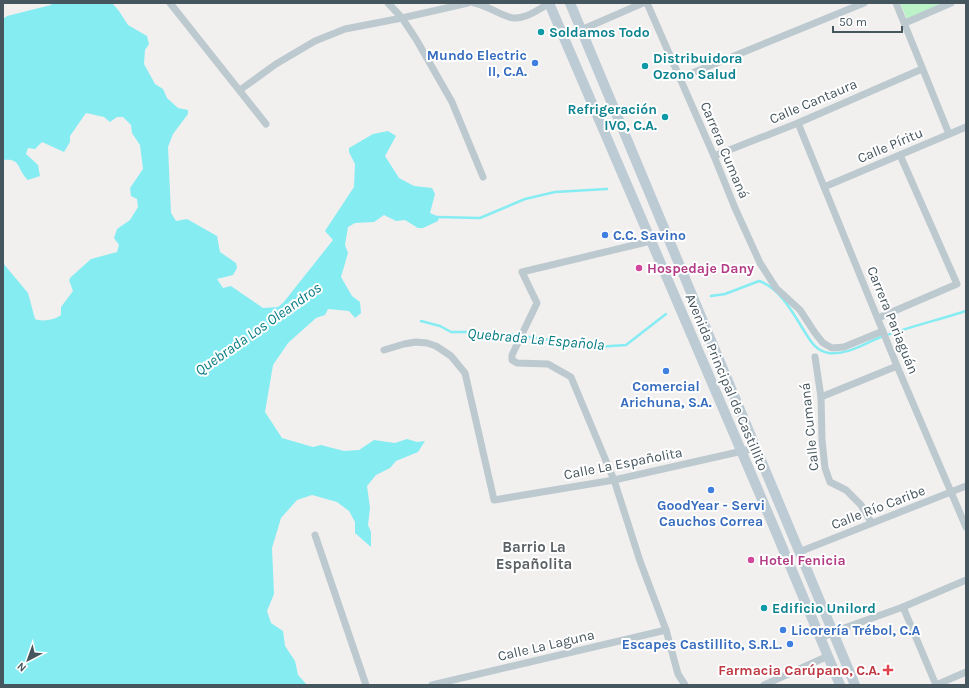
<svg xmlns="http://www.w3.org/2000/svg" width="969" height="688" font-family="Karla,sans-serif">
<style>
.green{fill:#bbf2c8}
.water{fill:#85ecf2}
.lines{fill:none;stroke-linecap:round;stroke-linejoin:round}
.stream{stroke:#85ecf2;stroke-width:2.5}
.minor{stroke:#bcc9cf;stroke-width:7}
.secondary{stroke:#bccbd4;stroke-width:10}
.culture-dot{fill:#0f9aa8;stroke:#fff;stroke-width:1.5}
.shop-dot{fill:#3f7fe0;stroke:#fff;stroke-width:1.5}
.hotel-dot{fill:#d1479c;stroke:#fff;stroke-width:1.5}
.health-dot{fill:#e0444e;stroke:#fff;stroke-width:1.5}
.labels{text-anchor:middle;stroke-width:4;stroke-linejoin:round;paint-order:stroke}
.culture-label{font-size:14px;font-weight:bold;fill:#0d838f;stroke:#fff;text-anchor:start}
.shop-label{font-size:14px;font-weight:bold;fill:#366cbe;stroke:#fff;text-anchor:end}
.street-label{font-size:14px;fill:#46565e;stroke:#fff}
.hotel-label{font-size:14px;font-weight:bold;fill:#b23c85;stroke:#fff;text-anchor:start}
.health-label{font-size:14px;font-weight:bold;fill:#be3a42;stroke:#fff;text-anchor:end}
.water-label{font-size:15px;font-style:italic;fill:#067c84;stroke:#fff}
.neighbourhood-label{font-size:15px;font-weight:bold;fill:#5b6165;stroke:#fff}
</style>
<rect width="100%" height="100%" fill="#f2efef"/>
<polygon class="green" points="900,3 944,3 907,19"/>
<path class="water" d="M52,3H112L119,11L128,25L147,36L149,44L145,50L144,64L155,84L163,89L167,98L178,108L188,110V114L173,134L168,147L171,213L176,221L187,219L217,236L220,252L236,263L237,268L233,275L217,279L223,288L231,286L263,308L278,307L283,303L333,240L325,231L354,187L355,164L349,152V148L373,134L388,131L396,136L385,156L399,178L414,186L432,188L435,194L430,213L439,217L438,221L423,228H418L405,220L396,221L384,215L374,222L355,223L348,227L345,245L348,253L341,277L352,296L360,302L361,313L355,318L349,311L328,309L325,315L316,318L288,343L273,365L265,412L282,438L313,447L321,445L344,451L359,450L374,440L395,443L407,439L417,442L425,441L418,452L396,461L390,468L376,475L367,486L370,508L368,525L371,532V547L355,533V522L349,511L337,502L312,495L297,500L281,518L272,548L274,594L267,611L271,623L283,631L285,646L295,661L298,675L307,685H3V263L28,293L35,319C42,322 55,320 61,315V307L73,291L69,280L71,277L91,259L117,252L119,245L114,238L117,229L130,220L138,207L137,199L131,196L130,188L143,169L140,145L132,133L131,125L123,117H117L110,122L104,117L86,113L70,136V142L64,152L42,142L35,149L28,148L26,154L38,165L40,176L28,180C16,169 22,158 3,160V19L7,16L51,5Z"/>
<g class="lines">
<g class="stream">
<polyline points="436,217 480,218 525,199 555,192 607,189"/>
<path d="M711,296L725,294L759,281C779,287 793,313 803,329C810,340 815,351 829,353C848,355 865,343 881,337C909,327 938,320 966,311"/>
<polyline points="421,321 440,326 451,332 483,332 494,337 509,334 597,347 626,345 666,314"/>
</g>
<g class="minor">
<polyline points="170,3 266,124"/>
<polyline points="388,3 402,18 416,39 452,102 483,177"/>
<path d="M474,3C488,6 497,13 509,17C522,22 539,9 550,3"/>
<polyline points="647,3 714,156 735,208 760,263 776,288 800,310 815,333 823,343 832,348 844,347 883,331"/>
<polyline points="896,3 949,134"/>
<polyline points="905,23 951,3"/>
<polyline points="581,30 643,3"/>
<polyline points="680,78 864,3"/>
<polyline points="240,90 276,64 315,41 345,29 402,18 468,3"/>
<polyline points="798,123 897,366 966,527"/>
<polyline points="714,156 798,123 922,69"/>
<polyline points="824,187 966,127"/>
<polyline points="651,241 522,272 537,303 512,355 512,360 517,363 548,364 571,377 614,480 640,561 666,630 678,674 685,685"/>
<polyline points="878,318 957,284 900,155"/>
<polyline points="384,350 404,344 416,342 427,343 436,346 451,356 465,373 494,500 614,480 756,448"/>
<polyline points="815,357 821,397 822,440 825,468 830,482 846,490 861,505 871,522"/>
<polyline points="821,397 897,366"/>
<polyline points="315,535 366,685"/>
<polyline points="799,552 966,486"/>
<polyline points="903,607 936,685"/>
<polyline points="821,638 833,632 903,607 966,580"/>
<polyline points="432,685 666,630"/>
<polyline points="764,685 828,656"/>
<polyline points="936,685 966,672"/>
</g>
<g class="secondary">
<polyline points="549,3 773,525 840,685"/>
<polyline points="570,3 855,685"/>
</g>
</g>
<g class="culture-dot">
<circle cx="541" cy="32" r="4"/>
<circle cx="645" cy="66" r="4"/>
<circle cx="665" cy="117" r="4"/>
<circle cx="764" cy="608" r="4"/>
</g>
<g class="shop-dot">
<circle cx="535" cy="63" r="4"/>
<circle cx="605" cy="235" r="4"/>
<circle cx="666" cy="371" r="4"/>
<circle cx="711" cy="490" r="4"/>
<circle cx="783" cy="630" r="4"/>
<circle cx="790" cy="644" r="4"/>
</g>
<g class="hotel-dot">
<circle cx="639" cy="268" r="4"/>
<circle cx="751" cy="560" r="4"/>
</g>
<path class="health-dot" d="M886 664h4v4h4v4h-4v4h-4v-4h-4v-4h4z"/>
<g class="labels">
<g class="culture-label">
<text x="549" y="37">Soldamos Todo</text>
<text x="653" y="63">Distribuidora<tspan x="653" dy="16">Ozono Salud</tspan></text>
<text x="657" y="114" text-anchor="end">Refrigeración<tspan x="657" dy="16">IVO, C.A.</tspan></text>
<text x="772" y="613">Edificio Unilord</text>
</g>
<g class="shop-label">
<text x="527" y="60">Mundo Electric<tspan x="527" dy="16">II, C.A.</tspan></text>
<text x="613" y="240" text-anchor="start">C.C. Savino</text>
<text x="666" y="391" text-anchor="middle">Comercial<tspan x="666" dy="16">Arichuna, S.A.</tspan></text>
<text x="711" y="510" text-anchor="middle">GoodYear - Servi<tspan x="711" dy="16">Cauchos Correa</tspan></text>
<text x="791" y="635" text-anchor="start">Licorería Trébol, C.A</text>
<text x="782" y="649">Escapes Castillito, S.R.L.</text>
</g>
<g class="street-label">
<text transform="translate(813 101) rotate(-23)" y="5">Calle Cantaura</text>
<text transform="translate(890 145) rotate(-23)" y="5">Calle Píritu</text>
<text transform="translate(725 150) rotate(67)" y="5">Carrera Cumaná</text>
<text transform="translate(893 320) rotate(68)" y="5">Carrera Pariaguán</text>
<text transform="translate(727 382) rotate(67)" y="5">Avenida Principal de Castillito</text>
<text transform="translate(809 427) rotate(-96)" y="5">Calle Cumaná</text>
<text transform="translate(623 463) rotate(-11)" y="5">Calle La Españolita</text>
<text transform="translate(878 507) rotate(-21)" y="5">Calle Río Caribe</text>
<text transform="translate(546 645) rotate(-13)" y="5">Calle La Laguna</text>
</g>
<g class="hotel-label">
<text x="647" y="273">Hospedaje Dany</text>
<text x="759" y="565">Hotel Fenicia</text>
</g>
<g class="health-label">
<text x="880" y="675">Farmacia Carúpano, C.A.</text>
</g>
<g class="water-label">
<text transform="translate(258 329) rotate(-35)" y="5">Quebrada Los Oleandros</text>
<text transform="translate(536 339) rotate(5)" y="5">Quebrada La Española</text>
</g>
<g class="neighbourhood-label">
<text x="534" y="552">Barrio La<tspan x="534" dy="17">Españolita</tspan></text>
</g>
</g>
<rect width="969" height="688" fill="none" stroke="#46565e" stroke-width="8"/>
<g transform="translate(28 660) rotate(221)" stroke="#ffffff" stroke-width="3" paint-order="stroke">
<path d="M0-3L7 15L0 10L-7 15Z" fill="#46565e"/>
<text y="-6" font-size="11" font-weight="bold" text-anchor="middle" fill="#46565e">N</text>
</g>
<path d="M833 26v6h69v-6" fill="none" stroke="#46565e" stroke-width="2"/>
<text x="839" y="26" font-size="12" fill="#46565e" stroke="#ffffff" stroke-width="3" paint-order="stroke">50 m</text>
</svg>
